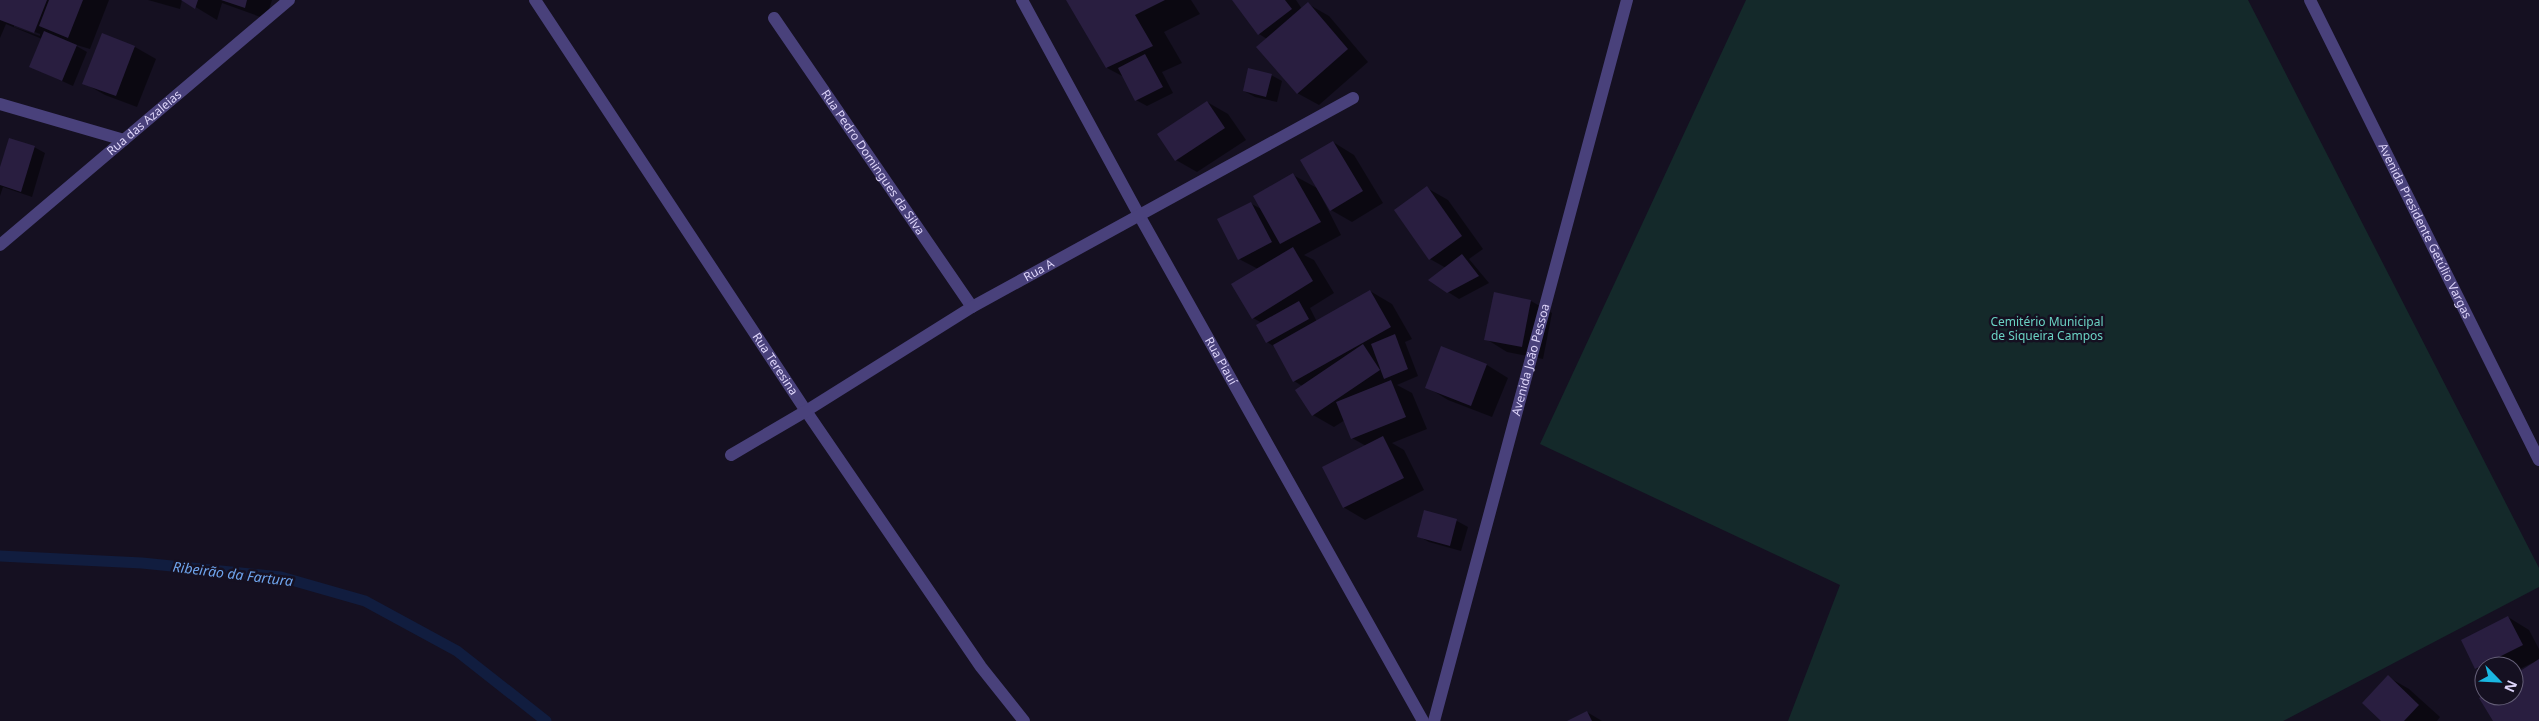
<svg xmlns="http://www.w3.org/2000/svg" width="2539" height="721" font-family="'Noto Sans',sans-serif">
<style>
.green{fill:#14292a}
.shadow{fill:#0007;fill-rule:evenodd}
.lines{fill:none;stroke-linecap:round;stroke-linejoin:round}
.stream{stroke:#111d3f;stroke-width:11}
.building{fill:#291e40}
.minor{stroke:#49417b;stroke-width:12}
.labels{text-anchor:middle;stroke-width:5;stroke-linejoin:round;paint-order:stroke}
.street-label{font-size:12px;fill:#ded5fa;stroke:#151021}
.park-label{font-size:12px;fill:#6ad2c3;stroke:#151021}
.water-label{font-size:14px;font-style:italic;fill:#6fa5ee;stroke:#151021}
</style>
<rect width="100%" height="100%" fill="#151021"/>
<polygon class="green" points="1746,0 2248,0 2539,568 2539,587 2283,721 1788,721 1840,585 1540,444"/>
<g class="shadow">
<path d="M0,0H109L90,49L73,44L87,52L73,86L31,67L42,39L6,24L0,38ZM14,24L40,34V36L14,27Z"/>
<polygon points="148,0 182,0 180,9"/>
<polygon points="184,0 272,0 266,19 222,3 217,20"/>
<polygon points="1067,0 1191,0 1200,14 1164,32 1182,63 1162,72 1173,93 1147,106 1136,100 1124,77 1107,68"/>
<polygon points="1234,0 1296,0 1302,9 1308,4 1329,16 1368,62 1319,105 1297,93 1267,39 1259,34"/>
<polygon points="135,47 156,59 137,107 105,95 84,83"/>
<polygon points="1271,75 1282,81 1277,102 1255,97 1244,91"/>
<polygon points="1207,102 1228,114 1246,140 1197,172 1176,160"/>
<polygon points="1333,142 1354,155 1383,203 1352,222 1331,210"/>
<polygon points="34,147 45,153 32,197 3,187 0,196 0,171"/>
<polygon points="1293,175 1317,188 1341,235 1304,255 1314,260 1334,293 1310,308 1317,322 1370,291 1392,304 1412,339 1405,342 1418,376 1397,385 1412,393 1427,429 1392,443 1404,450 1424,490 1365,520 1343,507 1366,446 1352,438 1345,420 1334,427 1313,415 1302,386 1294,381 1275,347 1267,342 1262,323 1253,318 1258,269 1239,259 1250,203 1263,210"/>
<polygon points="1427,188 1448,200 1483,249 1469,259 1489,283 1459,299 1448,292 1446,268 1430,259"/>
<polygon points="1531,301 1552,313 1543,359 1507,352 1486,339"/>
<polygon points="1442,348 1487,365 1508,378 1492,417 1448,400 1427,387"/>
<polygon points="1424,512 1457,521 1468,527 1461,551 1429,542 1418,536"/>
<polygon points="2508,617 2529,630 2539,649 2539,721 2494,721 2514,696 2514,677 2534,662 2514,672 2514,666 2484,666 2484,672 2476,668"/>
<polygon points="2388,677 2409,689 2440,717 2437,721 2383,721"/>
<polygon points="1587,712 1602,721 1570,721"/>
</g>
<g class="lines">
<polyline class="stream" points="0,556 142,563 281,577 365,601 457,651 546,721"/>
</g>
<g class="building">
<polygon points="0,0 47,0 34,33 0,20"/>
<polygon points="49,0 83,0 68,38 39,26"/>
<polygon points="181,0 198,0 195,9"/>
<polygon points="221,0 247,0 245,8"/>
<polygon points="1066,0 1165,0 1135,15 1153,46 1106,68"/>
<polygon points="1232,0 1285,0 1292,9 1258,35"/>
<polygon points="1308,2 1348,49 1297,94 1256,47"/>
<polygon points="44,31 77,45 62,81 29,67"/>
<polygon points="102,33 135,46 116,96 82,84"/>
<polygon points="1145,54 1163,87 1135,101 1118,68"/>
<polygon points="1248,68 1272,74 1266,97 1243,91"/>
<polygon points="1207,101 1225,128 1175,161 1157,134"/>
<polygon points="9,138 35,146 21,192 0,185 0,167"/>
<polygon points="1333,141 1363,191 1330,211 1300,160"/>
<polygon points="1293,173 1321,222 1280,244 1253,196"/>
<polygon points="1427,186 1462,236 1429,260 1394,210"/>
<polygon points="1251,202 1272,242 1238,260 1217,219"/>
<polygon points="1293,247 1313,281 1252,319 1231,284"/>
<polygon points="1462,254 1479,276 1447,293 1428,280"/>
<polygon points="1370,290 1391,327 1293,382 1273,345"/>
<polygon points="1494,292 1531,300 1522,347 1484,340"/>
<polygon points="1299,301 1309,319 1266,343 1256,325"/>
<polygon points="1395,334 1408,369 1384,379 1371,344"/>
<polygon points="1363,344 1380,370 1312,416 1295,390"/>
<polygon points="1441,346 1487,364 1471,406 1425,388"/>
<polygon points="1391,380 1406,417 1351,439 1336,402"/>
<polygon points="1383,436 1404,478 1343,508 1322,467"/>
<polygon points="1424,510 1457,519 1450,546 1417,537"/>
<polygon points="2508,616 2523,645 2475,669 2461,640"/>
<polygon points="2539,659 2539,721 2493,721 2479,698 2484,695 2514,696 2514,675"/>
<polygon points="2388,675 2419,705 2404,721 2381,721 2362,703"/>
<polygon points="1587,711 1592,721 1567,721"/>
</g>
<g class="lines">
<g class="minor">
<path id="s1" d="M535,0L806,411L981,667L1024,721"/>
<path id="s2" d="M1022,0L1139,215L1423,721"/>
<path id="s3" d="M2310,0L2539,460"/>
<path id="s4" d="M774,18L972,307"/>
<polyline points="0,104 124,140"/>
<path id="s5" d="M0,245L289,0"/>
<path id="s6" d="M731,455L806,411L972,307L1353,98"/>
<path id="s7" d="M1434,721L1627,0"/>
</g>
</g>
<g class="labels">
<g class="street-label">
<text dy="4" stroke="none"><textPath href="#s5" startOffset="189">Rua das Azaleias</textPath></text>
<text dy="4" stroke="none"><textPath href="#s4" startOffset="175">Rua Pedro Domingues da Silva</textPath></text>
<text dy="4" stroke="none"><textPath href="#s3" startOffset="258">Avenida Presidente Getúlio Vargas</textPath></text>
<text dy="4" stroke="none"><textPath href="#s6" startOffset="359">Rua A</textPath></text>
<text dy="4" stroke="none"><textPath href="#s7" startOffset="374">Avenida João Pessoa</textPath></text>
<text dy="4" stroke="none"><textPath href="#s2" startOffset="412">Rua Piauí</textPath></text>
<text dy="4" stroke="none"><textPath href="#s1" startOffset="436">Rua Teresina</textPath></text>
</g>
<g class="park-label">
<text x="2047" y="326">Cemitério Municipal<tspan x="2047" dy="14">de Siqueira Campos</tspan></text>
</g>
<g class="water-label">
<text transform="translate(233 574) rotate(7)" y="5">Ribeirão da Fartura</text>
</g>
</g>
<g transform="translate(2499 681) rotate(114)"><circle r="24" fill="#151021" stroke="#655f78"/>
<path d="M0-4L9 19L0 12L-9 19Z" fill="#1ab7e1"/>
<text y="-8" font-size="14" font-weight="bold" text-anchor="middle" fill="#ded5fa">N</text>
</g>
</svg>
